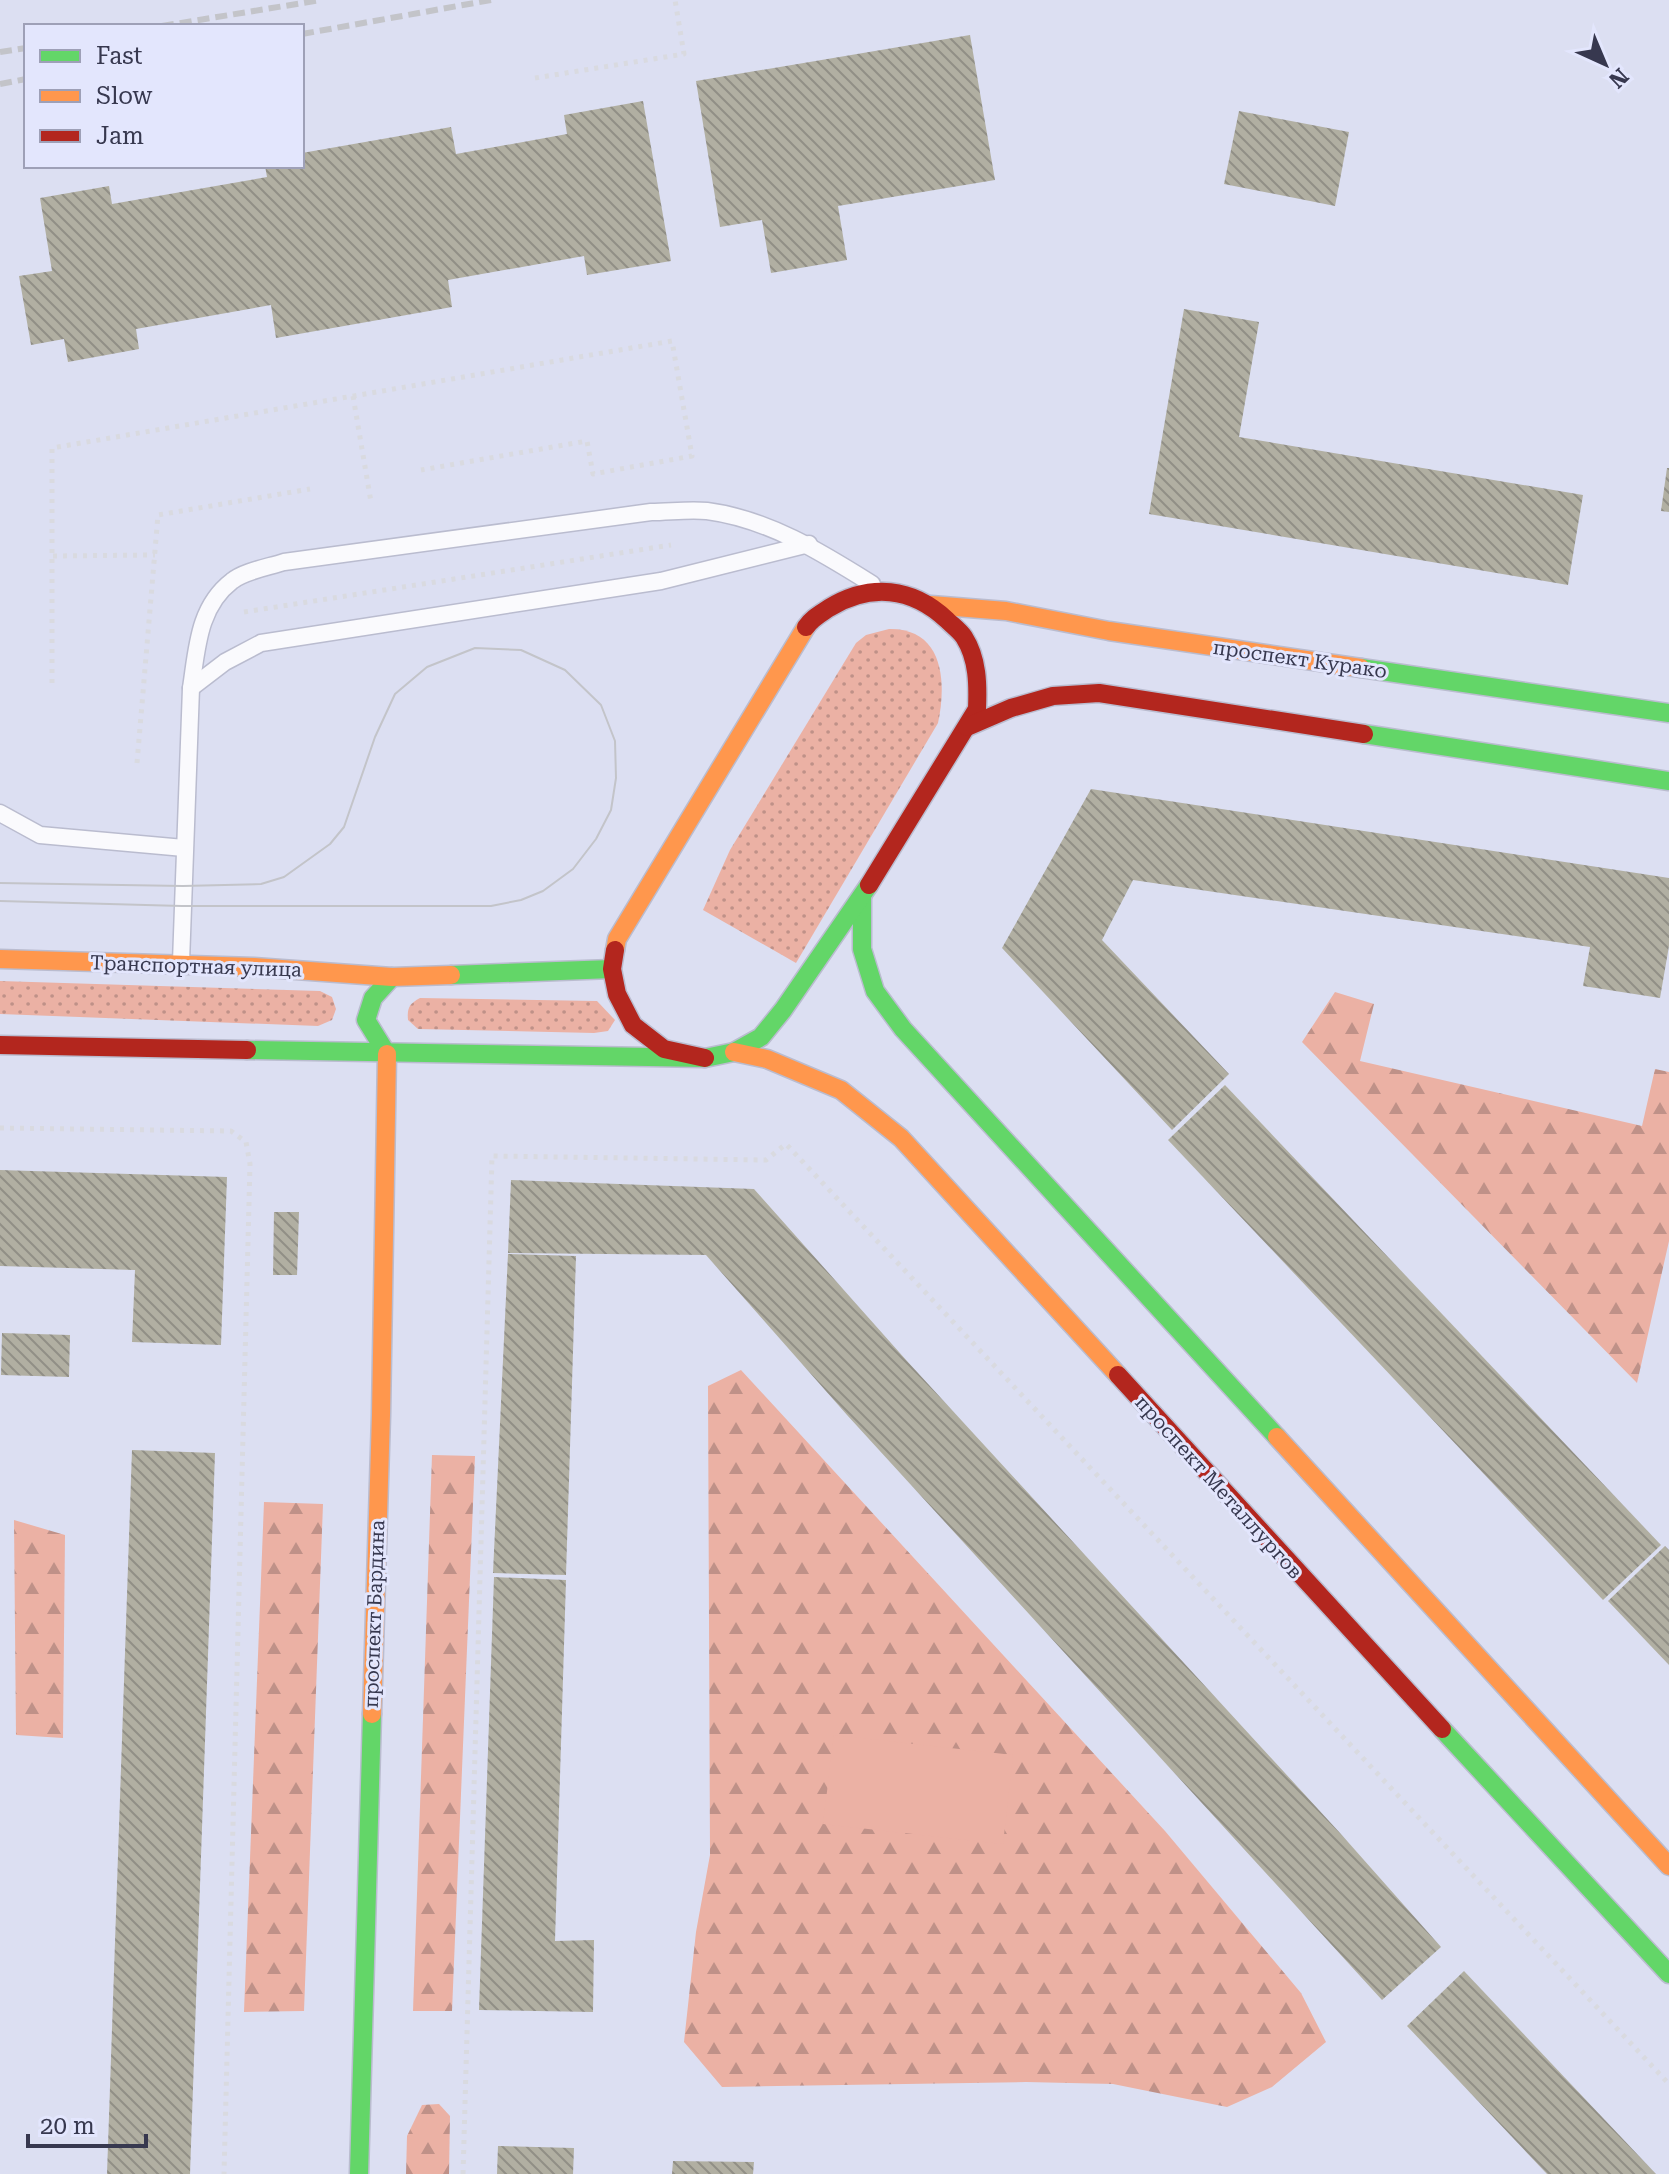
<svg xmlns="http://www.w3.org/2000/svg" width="1669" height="2174" font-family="'Roboto Serif',serif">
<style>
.grass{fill:url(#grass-dots)}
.forest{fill:url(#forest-firs)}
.pitch{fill:#ebb1a4}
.building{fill:url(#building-back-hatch)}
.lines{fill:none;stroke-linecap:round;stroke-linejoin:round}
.lane-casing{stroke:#babccf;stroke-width:19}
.fast-casing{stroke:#babccf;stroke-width:21}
.slow-casing{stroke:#babccf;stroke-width:21}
.jam-casing{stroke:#babccf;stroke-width:21}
.path{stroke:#d9dae0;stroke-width:5;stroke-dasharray:4 6;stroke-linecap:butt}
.lane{stroke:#fafafd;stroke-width:16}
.fast{stroke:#63d668;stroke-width:18}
.slow{stroke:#ff974d;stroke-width:18}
.jam{stroke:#b3261e;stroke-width:18}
.tram{stroke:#c3c4c9;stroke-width:2}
.rail{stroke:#c3c4c9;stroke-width:6;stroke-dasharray:12 6;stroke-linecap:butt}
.labels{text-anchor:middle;stroke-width:6;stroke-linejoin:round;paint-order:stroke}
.street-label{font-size:20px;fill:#37384f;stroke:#e3e6fd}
</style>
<defs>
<pattern id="grass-dots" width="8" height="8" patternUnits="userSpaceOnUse" patternTransform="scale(2)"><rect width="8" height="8" fill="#ebb1a4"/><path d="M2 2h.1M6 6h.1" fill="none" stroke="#bf9188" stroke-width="1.8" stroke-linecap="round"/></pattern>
<pattern id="forest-firs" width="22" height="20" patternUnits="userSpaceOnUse" patternTransform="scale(2)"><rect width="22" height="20" fill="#ebb1a4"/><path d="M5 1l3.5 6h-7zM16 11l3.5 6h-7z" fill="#bf9188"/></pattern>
<pattern id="building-back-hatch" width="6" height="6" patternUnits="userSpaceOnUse" patternTransform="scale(2)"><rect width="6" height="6" fill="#b1afa2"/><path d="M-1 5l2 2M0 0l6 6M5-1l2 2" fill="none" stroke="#918f86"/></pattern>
</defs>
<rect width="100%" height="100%" fill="#dcdff2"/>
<g class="grass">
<path d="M889,629C943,628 947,681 938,723L796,963L703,910L730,850L856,643L866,635Z"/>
<polygon points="0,981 320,991 332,997 336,1009 332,1020 318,1026 0,1014"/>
<path d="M420,998L597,1001L615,1020L608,1031L594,1033L418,1029L408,1020C407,1008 409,1004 420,998Z"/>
</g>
<g class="forest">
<polygon points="1335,992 1374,1004 1360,1061 1642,1126 1655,1069 1669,1072 1669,1241 1637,1383 1302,1042"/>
<polygon points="741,1370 1165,1831 1301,1993 1326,2042 1272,2087 1227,2107 1113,2084 1026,2082 722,2087 684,2042 696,1932 710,1855 708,1386"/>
<polygon points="432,1455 475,1456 452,2011 413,2011"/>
<polygon points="264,1502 323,1504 304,2011 244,2012"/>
<polygon points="14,1520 65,1535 63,1738 16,1735"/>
<polygon points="439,2104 450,2116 449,2174 406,2174 407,2136 422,2105"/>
</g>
<polygon class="pitch" points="834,1735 1013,1755 1003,1844 823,1824"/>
<g class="building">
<polygon points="970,35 995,180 838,206 847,260 771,273 762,220 720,227 696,81"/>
<polygon points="643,101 671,261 587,275 584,256 448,280 452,307 276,338 271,305 136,329 139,349 68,362 64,339 31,345 19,276 52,271 40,198 109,186 112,204 267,177 265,166 302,166 302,153 451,127 456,154 567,134 564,115"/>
<polygon points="1239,111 1349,132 1335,206 1224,184"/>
<polygon points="1184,309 1259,322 1239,437 1583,495 1568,585 1149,514"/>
<polygon points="1667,468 1669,468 1669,512 1661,511"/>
<polygon points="1091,789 1669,878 1669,946 1660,998 1583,986 1590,947 1133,880 1102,940 1229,1074 1172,1130 1002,948"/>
<polygon points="1225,1085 1661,1545 1603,1600 1168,1140"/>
<polygon points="0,1170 227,1177 221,1345 132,1342 135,1270 0,1266"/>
<polygon points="511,1180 754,1189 907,1361 1340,1833 1441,1947 1382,2000 847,1415 706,1255 508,1253"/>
<polygon points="274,1212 299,1212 297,1275 273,1275"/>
<polygon points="508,1254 576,1256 566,1575 493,1573"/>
<polygon points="2,1333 70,1335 69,1377 1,1375"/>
<polygon points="132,1450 215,1453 190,2174 107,2174"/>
<polygon points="1665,1546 1669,1550 1669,1665 1608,1601"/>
<polygon points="494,1577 566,1580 555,1941 594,1940 593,2012 479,2010"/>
<polygon points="1464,1971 1656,2174 1547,2174 1407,2026"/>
<polygon points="498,2146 574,2148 573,2174 497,2174"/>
<polygon points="673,2161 754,2162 753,2174 672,2174"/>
</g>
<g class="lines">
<g class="lane-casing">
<g id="lane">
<polyline points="191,688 225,662 261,643 661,581 809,544"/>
<polyline points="0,813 40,835 184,848"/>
<path d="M181,962L191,688C197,649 198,607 232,581C244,571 269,567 284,562L651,512C669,512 689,509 707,511C768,519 821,552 872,584"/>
</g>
</g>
<g class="fast-casing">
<g id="fast">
<polyline points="1361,668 1669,713"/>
<polyline points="1364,734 1669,781"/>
<polyline points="862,896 862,949 875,991 903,1029 1277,1437"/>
<polyline points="451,975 612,969"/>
<polyline points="247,1050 705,1058 734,1052 761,1037 783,1010 869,885"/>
<polyline points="387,1054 366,1020 373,998 392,977"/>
<polyline points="1442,1729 1669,1974"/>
<polyline points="359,2174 372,1714"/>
</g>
</g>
<g class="slow-casing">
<g id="slow">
<polyline points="931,605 1006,611 1109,631 1361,668"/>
<polyline points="615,950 617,939 806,627"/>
<polyline points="0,959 254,967 392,977 451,975"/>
<polyline points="734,1052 767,1059 841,1090 901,1138 1118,1375"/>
<polyline points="1277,1437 1669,1866"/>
<polyline points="372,1714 381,1415 387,1054"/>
</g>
</g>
<g class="jam-casing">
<g id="jam">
<path d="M806,627C812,618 820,614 829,608C870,583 912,587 947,620C952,625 960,631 964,637C978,659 978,685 977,709L869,885"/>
<polyline points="967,727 1011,708 1053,696 1099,693 1364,734"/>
<polyline points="615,950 612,969 617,994 633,1025 664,1049 705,1058"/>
<polyline points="0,1045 247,1050"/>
<polyline points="1118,1375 1442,1729"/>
</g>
</g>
<g class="path">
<polyline points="535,78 684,54 675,0"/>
<polyline points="353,396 371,502"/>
<polyline points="53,556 155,555"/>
<polyline points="244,612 671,545"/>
<polyline points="52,683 52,448 672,341 692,456 593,474 587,441 421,470"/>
<polyline points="137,763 158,515 310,489"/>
<polyline points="0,1128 231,1131 246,1142 250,1164 224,2174"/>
<polyline points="463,2174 492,1156 766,1160 786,1144 1669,2084"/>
</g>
<use href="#lane" class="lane"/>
<use href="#fast" class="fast"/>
<use href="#slow" class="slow"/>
<use href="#jam" class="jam"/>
<polyline class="tram" points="0,883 183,886 261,884 284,877 330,844 344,827 375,737 395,694 427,667 475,648 521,650 565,670 601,705 615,741 616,778 611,810 596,839 573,869 543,891 521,900 491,906 182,906 0,901"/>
<g class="rail">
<polyline points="162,26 321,0"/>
<polyline points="302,34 491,0"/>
<polyline points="0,52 26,48"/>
<polyline points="0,84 26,79"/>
</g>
</g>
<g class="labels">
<g class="street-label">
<text transform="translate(1300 659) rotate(8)" y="7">проспект Курако</text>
<text transform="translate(196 966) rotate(2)" y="7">Транспортная улица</text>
<text transform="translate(1219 1487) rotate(48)" y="7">проспект Металлургов</text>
<text transform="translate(374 1614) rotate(-88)" y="7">проспект Бардина</text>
</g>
</g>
<rect x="24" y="24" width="280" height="144" fill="#e3e6fd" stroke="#9ea0b7" stroke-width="2"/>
<rect x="40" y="50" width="40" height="12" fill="#63d668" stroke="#9ea0b7" stroke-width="2"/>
<text x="96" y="64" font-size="24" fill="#37384f">Fast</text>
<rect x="40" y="90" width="40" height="12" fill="#ff974d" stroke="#9ea0b7" stroke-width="2"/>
<text x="96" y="104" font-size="24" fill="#37384f">Slow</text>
<rect x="40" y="130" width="40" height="12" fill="#b3261e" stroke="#9ea0b7" stroke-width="2"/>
<text x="96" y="144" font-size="24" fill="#37384f">Jam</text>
<g transform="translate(1605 64) rotate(136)" stroke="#e3e6fd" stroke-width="6" paint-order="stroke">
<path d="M0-6L14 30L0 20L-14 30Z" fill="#37384f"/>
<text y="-12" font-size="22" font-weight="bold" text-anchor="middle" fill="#37384f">N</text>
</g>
<path d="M28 2134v12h118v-12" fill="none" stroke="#37384f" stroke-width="4"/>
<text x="40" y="2134" font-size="24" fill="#37384f" stroke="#e3e6fd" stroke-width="6" paint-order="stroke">20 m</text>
</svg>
